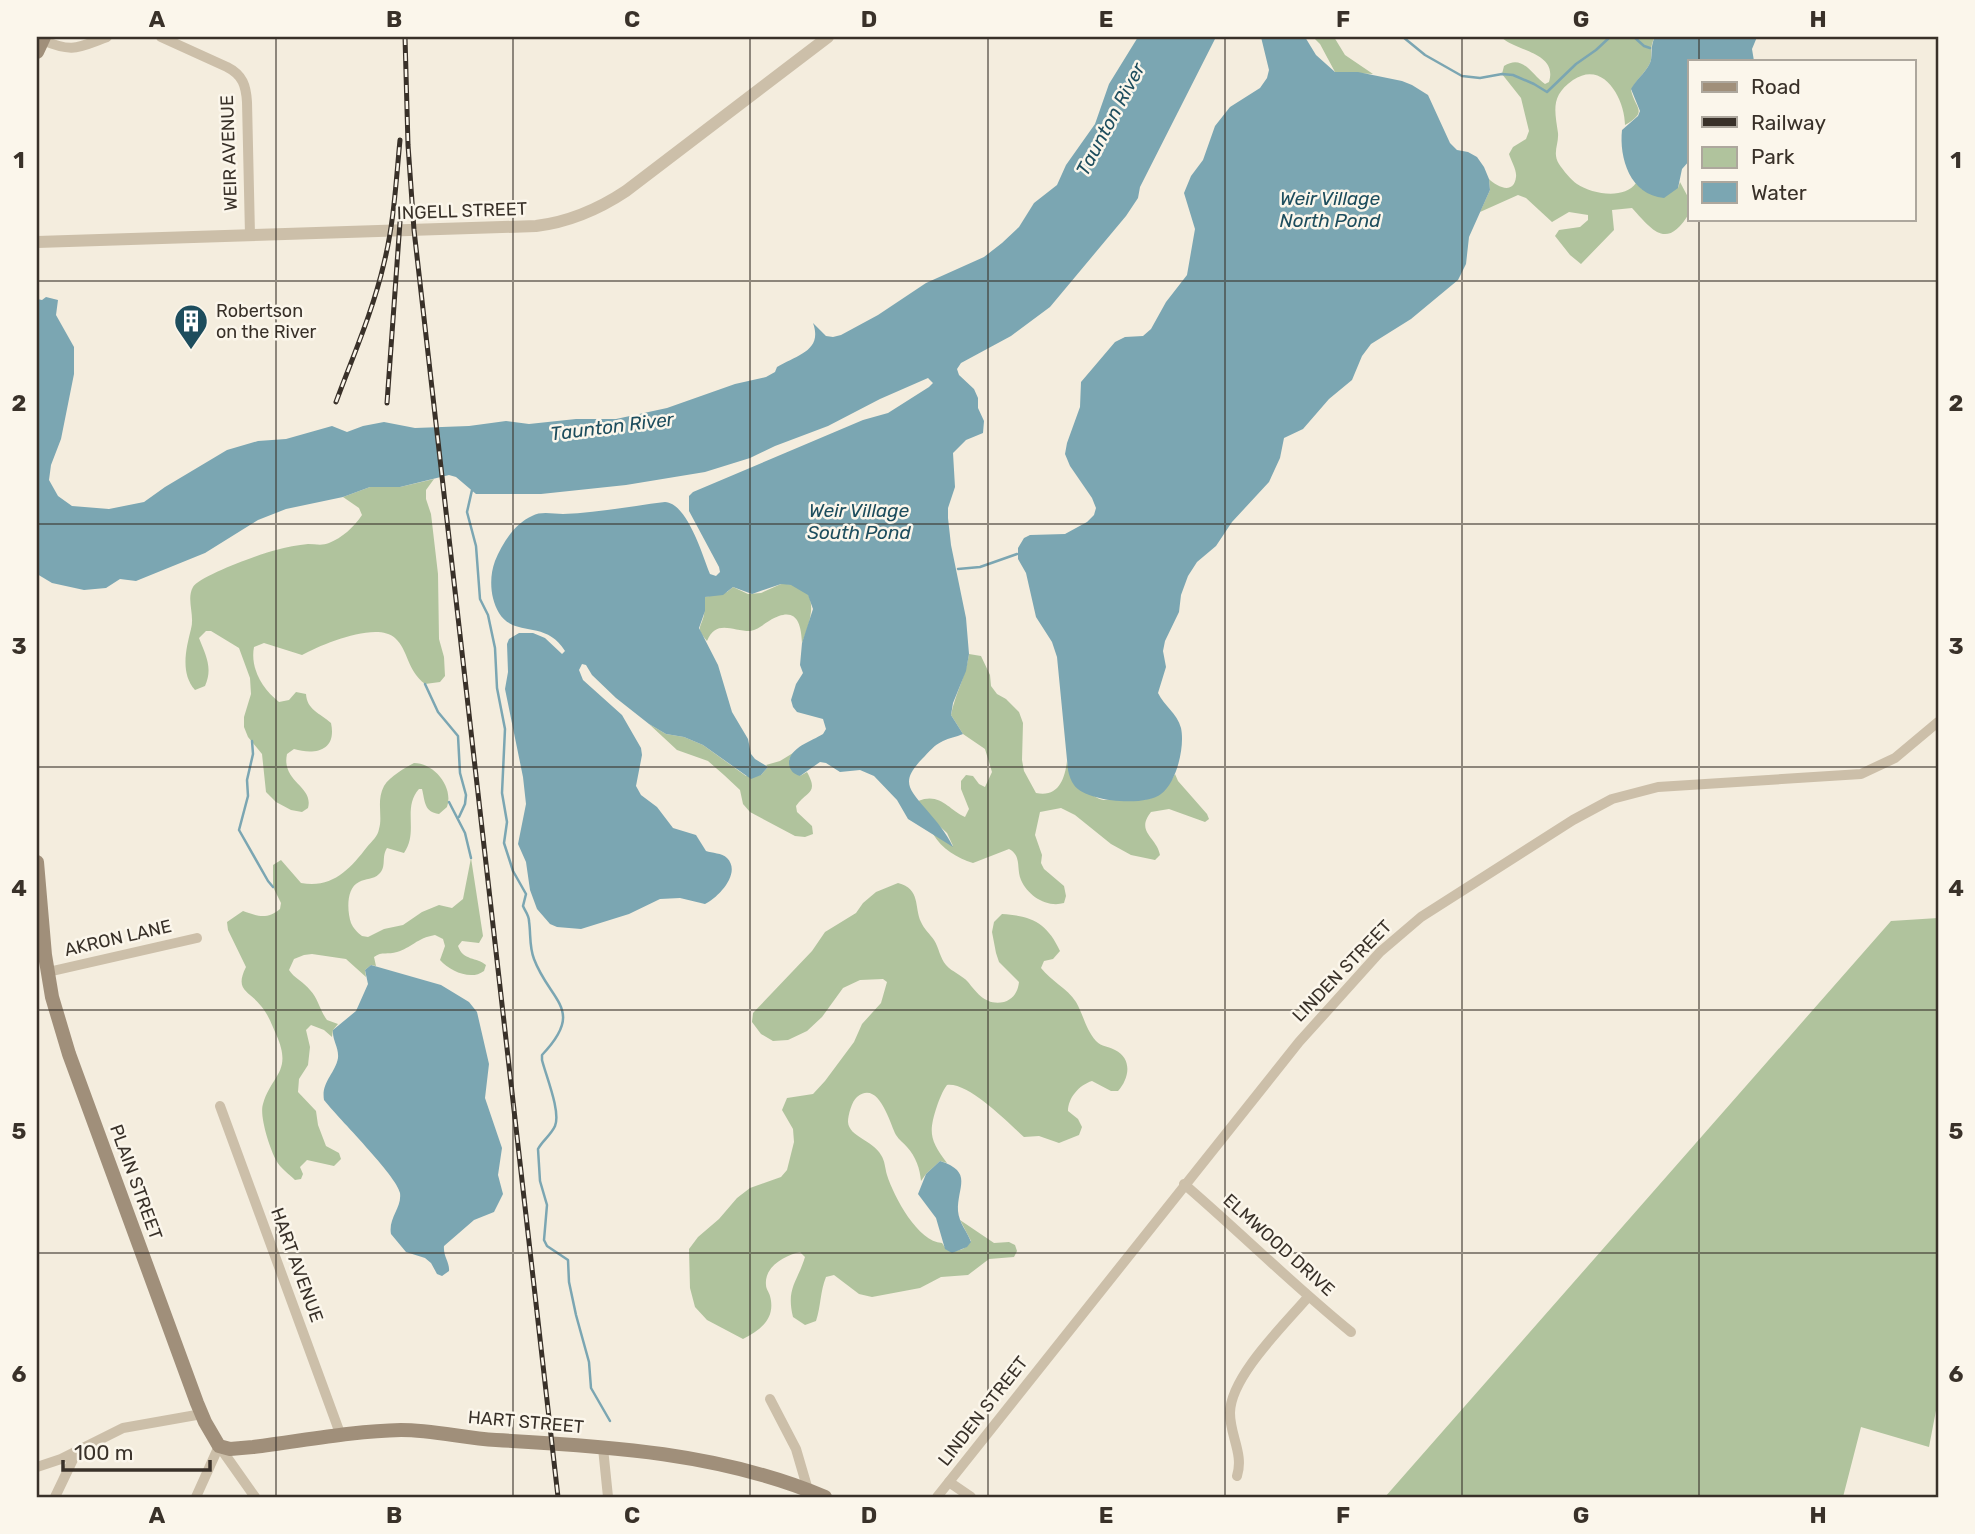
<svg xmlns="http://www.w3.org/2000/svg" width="1975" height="1534" font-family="Rubik,sans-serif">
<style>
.green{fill:#b0c39d}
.water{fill:#7ba6b2}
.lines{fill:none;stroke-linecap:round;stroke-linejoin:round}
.stream{stroke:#7ba6b2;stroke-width:2.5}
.minor{stroke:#ccbfa9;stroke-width:10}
.tertiary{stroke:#ccbfa9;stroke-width:12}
.secondary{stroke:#a08f7a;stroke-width:14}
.rail-casing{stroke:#393129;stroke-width:5}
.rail{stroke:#fbf6eb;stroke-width:2.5;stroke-dasharray:8;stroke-linecap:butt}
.grid{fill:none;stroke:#393129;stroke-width:2;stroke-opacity:0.55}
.labels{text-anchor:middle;stroke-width:5;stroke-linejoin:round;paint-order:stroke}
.street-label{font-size:18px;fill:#393129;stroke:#fbf6eb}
.poi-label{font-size:18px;fill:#393129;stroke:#fbf6eb;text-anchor:start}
.water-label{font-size:19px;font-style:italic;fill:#1d4d5d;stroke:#fbf6eb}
.neatline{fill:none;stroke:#393129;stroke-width:2.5}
.grid-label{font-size:23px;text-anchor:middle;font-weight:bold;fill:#393129}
</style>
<rect width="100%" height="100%" fill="#f4edde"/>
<g class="green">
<polygon points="1313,37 1334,37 1345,55 1373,74 1335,72 1320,44"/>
<path d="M1501,37H1655C1648,49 1654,57 1649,65C1644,74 1636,80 1631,90C1635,109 1649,111 1625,125C1625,100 1604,59 1573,80C1550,96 1555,111 1558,133C1559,144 1552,153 1559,164C1563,170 1571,180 1577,184C1592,194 1624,200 1636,183L1642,189L1678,188L1680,182L1689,199L1690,212C1667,251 1653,231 1632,208L1612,210L1614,230L1581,264L1570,255L1555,236L1559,230L1580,227L1588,220V215L1569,212L1552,222L1526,198L1518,195L1480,212L1490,190L1489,179C1497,187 1514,195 1516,177C1517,170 1511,161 1509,154L1513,147L1526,139L1529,131L1521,98L1502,74L1504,66C1523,54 1531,74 1545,84L1549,82C1558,52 1517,52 1501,37Z"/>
<path d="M434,479L426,490V499L431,514L438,574L439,639L444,657L445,676L440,682L425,684C406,669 409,651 395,638C377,621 322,644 302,655L264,643L254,647C250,668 262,689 279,702L289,700L296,692L306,694C307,710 320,713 331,723C337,751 315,755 294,749L287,754C281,782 314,786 308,808L302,812L291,810L276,802L266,792L262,754L248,737L244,727V717L251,694L250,678L239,648L211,631H206L199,638C206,656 213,668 205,686L195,690C180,673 186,649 191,629C195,615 186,599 193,587C199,576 262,553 276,550C286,547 298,545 308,544C315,544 322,546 329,543C342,538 354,527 362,515L359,508L343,497L370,487H400Z"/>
<path d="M781,584C823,583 812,618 802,643C801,619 794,606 769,621C762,625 758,630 750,631C732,631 716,619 707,641C696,627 700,630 704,615C705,609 704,603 705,597L727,592L733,587L748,594L761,593Z"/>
<path d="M969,654L981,656L990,675L991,686L997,694L1006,699L1019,712L1023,723L1022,760L1024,771L1036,793C1058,798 1065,779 1067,761C1068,775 1090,798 1104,800C1138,798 1156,809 1175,774L1178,781L1207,814L1209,819L1205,822L1169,809L1151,812C1135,832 1157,837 1160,855L1155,860L1131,855L1111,844L1075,815L1061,808L1040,812L1035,835L1042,855L1041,863L1044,869L1064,886L1066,896L1064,903C1047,908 1028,896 1021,880C1016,868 1022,856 1009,849L973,863C957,858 942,849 933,834L953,846L947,833L934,821L918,801C940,792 948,809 965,817L969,809L961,789V781L966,775L973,776L979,784L985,787L992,772L985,749L963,734L951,715C955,694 966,676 969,654Z"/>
<path d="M649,724L666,734L684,737L703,745L746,776L761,775L768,767L766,765L780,761L793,753L789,760L800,776L807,772C819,794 807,790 796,806L797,812L812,826L813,834L805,837L795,836L750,812L743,804L740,790L724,775L708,761L677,750Z"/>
<path d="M414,763C434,763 454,787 447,807L439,814C424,812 425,801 422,789H419C402,808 419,832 404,853L387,848C381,857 387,867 379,874C373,880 366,878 359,882C346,888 347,911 351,923C353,928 358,933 362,936L368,937L384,929L403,925L422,912L439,905L452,908L463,899L471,858L483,936L479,943L462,941L458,946C463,961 477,957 486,965L484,971C471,981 450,971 440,960L445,946L443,939L435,935C417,938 411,948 397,952C388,955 382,951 374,957L376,966L371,965L365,970L366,977L346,959L312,954L304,955L294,959L289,970C294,978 304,982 310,990C318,998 320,1011 327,1020L338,1024L333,1030L332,1037L324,1030L311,1025L306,1030L310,1047L308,1065L299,1079L298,1092L316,1111L318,1125L326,1146L339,1153L341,1159L334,1166L307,1160L300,1167L303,1174L301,1179L295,1180C289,1174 280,1168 276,1160C270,1149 259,1116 263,1104C272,1074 293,1072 276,1034C272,1025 268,1014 261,1006C249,990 234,991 246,967L228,930L227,922L243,911C257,916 267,920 280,909L281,903L273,887V865L281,860L301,883C332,889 350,869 367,847C372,841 378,836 379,829C383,816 376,801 384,786C390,776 405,768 414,763Z"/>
<path d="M898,883C921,889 914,907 921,922C924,929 930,934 934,940C939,948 940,958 946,965C952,972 962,975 968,982C977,993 986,1006 1004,1002C1014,999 1018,991 1019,982L999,962L996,953L992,932L994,922L1002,914C1032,916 1047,923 1060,951L1053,959L1044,961L1041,968C1051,981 1067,988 1076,1002C1083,1014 1086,1030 1096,1041C1102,1047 1108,1046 1115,1050C1133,1059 1129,1079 1118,1091H1111L1092,1081C1079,1085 1068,1098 1068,1111L1078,1119L1082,1127L1079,1135L1059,1143L1039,1136L1024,1137C1008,1123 969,1082 947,1085C942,1092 940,1098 937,1106C928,1133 930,1140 947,1163L940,1161L926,1174L921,1181C920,1169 916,1157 907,1147C904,1143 899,1140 896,1135C890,1124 879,1079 857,1097C852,1101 848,1115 848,1122C849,1137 873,1140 881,1155C885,1161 885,1168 887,1175C894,1197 918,1242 942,1243L946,1249C957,1251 964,1252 971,1241L960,1220L994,1243L1009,1242L1015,1245L1017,1251L1014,1257L989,1259L968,1275L941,1277L920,1288L872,1297L859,1294L834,1275L826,1277C820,1292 821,1306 816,1321L805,1325L793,1317C786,1288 797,1283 805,1257L800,1252C786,1255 764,1266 766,1285C766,1289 769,1292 770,1296C776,1318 761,1330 743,1339L707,1320L695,1307L690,1288L689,1249L698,1237L719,1219L737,1198L750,1188L781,1177L787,1170L794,1142L793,1129L782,1110L787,1098L813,1094L825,1081L854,1042L862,1024L881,1003L887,982L883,979L860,980L843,988L822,1017L807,1031L788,1040L773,1041L761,1034L752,1022L753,1013L812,951L825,932L856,913L863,903L876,892Z"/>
<polygon points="1938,918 1938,1400 1929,1447 1861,1427 1843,1497 1385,1497 1891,921"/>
</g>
<g class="water">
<path d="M1138,37H1216L1140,187L1138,198L1126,216L1050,307L1011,336L961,363L957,369L959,375L974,389L978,398V408L984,421L983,433L966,440L953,453L955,487L948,508V518L951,545L966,618L969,654L966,671L953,703L951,715L963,734C956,737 949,738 943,741C934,745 929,752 922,759C901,781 908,788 925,808C936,821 946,832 953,847L908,819L897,800L874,776L860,770L840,772L826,763L820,762L800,776C794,774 790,771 789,764C788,748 812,741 823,734L826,729L823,719L797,712L793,707L791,700L796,684L803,673L800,665L802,643L813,609L808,595L791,585L781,584L752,594L733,587L723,595L705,597V611L699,628L718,665L732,712L748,739L751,754L755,759L768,767L761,775L751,779L703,745L684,737L666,734L649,724L616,698L592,675L586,665L582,664L579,670L583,680L622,715L641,748L642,755L636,786L641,795L657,807L673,828L696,835L706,851C712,853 722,853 727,858C742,873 718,898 705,904L680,898L660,899L629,914L581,929L557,927L550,924L537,909L530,890L526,862L518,844L526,804L523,777L505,689L508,672L507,644L509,639L519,633H533L545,638L562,654L565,651C546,619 514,638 499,613C490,598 489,577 495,561C502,544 514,524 532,516C541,511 553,514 563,514C597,513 631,506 665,502C687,503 702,554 710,574L716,576L720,572L719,567L689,511V496L693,492L863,420L888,413L929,387L933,383L928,378L880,399L828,426L775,446L750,458L705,472L626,485L541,494H476L456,477L449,475L400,487H370L343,497L286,509L258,520L205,553L136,581L120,579L106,588L84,590L52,583L37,574V299L42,300L46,297L58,300L56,315L74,347V374L61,439L51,465L49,480L58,496L72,506L109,509L144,502L165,487L227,450L258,441L286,439L332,426L347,432L363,426L384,422L415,428L469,426L506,421L529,424L576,419H616L667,408L735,384L766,377L775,372L777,367C797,355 823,351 813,323L826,336L833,337L841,335L878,315L926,283L984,257L1002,243L1019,227L1034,203L1057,185L1066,165L1095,124L1109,84Z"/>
<path d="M1261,37H1305L1316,55L1335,72H1358L1402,81L1412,85L1428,95L1450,143L1457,150L1468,152L1477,157L1484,167L1489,179L1490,190L1469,237L1466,264L1458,280L1411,319L1371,344L1362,356L1352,380L1329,399L1303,429L1284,438L1280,458L1269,482L1232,522L1216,546L1197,562L1188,576L1181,595L1179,612L1165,641L1163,651L1166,667L1158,693C1164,706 1177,713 1181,728C1185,746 1177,782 1161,794C1145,807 1086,802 1074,785C1071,781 1069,775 1068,770L1057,657L1052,642L1036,617L1026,573L1018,559V548L1024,538L1030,535L1065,534L1087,522L1094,515L1096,508L1092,498L1070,466L1065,454L1067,443L1080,407L1081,382L1115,342L1125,337L1143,336L1151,329L1166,302L1187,275L1195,229L1184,193L1191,176L1203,160L1215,126L1230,107L1260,88L1267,78L1269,70Z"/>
<path d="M1655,37H1757L1752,49L1754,61H1690V160L1682,169L1678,188L1664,198C1630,195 1619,158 1622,130L1638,116L1640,111L1631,89C1636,80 1644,74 1649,65C1654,57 1649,48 1655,37Z"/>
<path d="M371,965L441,985L469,1002L477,1012L489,1064L485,1098L502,1148L498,1175L503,1194L494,1212L474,1220L444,1246C443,1256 450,1263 449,1271L442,1276L437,1274L431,1263L425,1258L406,1252L391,1234C388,1218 402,1208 400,1193C397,1176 338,1118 324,1100C321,1082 335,1074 338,1058C339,1047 332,1040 333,1030L356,1011L368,984L365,970Z"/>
<path d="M940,1161C974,1172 957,1187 958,1211C959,1223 967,1231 971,1242L967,1247L952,1253L945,1249L936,1218L918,1194L926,1174Z"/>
</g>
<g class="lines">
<g class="stream">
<polyline points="1403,37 1425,55 1462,76 1480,78 1502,74 1513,75 1534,84 1547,92 1576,64 1596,50 1610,37"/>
<polyline points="1634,37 1644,46 1650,48"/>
<path d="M472,490L467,512L476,546L480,599L488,615L495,648L497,688L505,729L502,793L507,822L504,843L513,871L526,894L523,906C525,911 529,915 529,921C531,935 529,946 534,959C550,1002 586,1009 542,1055V1060C546,1076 561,1112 555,1126C551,1135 542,1141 538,1149L540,1181L547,1205L544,1240L547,1246L568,1260L569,1282L576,1315L589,1362L591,1388L610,1421"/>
<polyline points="958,569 980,567 1017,554"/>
<polyline points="425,684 438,712 458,736 460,773 466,795 465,804 459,817"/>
<polyline points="252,741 253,754 247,780 248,796 239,830 268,881 273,887"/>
<polyline points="449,802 465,833 471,858"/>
</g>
<g class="minor">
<path d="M161,37L227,67C243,75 246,86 247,102L250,235"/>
<path d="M42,40C73,53 77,48 107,37"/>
<polyline points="48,972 197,938"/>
<polyline points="220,1106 341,1436"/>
<path d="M1184,1184C1241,1233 1293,1285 1351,1332"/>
<polyline points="770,1399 796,1449 808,1490"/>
<polyline points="603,1448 608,1497"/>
<polyline points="37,1467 61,1459 123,1428 202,1414"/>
<path d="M1237,1476C1244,1454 1230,1436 1230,1413C1230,1377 1285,1324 1308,1297"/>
<polyline points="949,1482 971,1497"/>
<polyline points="55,1497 77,1451"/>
<polyline points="196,1497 219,1446 255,1497"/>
<polyline points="937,1497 1299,1042 1380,952 1421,917 1573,820 1612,799 1658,787 1861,774 1895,758 1938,722"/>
</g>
<path class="tertiary" d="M37,242L536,226C569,222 599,209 626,191L828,37"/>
<g class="secondary">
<polyline points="37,52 44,37"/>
<path d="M37,862L45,955L52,997L69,1054L197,1403L205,1422L219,1446L230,1449L253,1447C302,1441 352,1431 401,1430C433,1430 464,1438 496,1440C607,1446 722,1453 825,1497"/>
</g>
<g class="rail-casing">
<g id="rail">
<polyline points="405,37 408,145 414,230 558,1497"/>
<path d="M336,402C353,356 373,311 384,263C394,223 396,181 400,140"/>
<polyline points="387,403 400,222"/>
</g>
</g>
<use href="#rail" class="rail"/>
</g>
<path class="grid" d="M276,37V1497M513,37V1497M750,37V1497M988,37V1497M1225,37V1497M1462,37V1497M1699,37V61M1699,219V1497M37,281H1938M37,524H1938M37,767H1938M37,1010H1938M37,1253H1938"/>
<defs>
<g id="building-pin" transform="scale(1.75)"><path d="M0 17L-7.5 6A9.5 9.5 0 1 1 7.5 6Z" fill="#1d4d5d" stroke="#fbf6eb"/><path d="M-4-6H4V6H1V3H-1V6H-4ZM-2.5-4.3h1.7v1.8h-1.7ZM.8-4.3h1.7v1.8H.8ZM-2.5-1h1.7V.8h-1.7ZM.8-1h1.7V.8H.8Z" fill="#fff"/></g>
</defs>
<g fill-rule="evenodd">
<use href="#building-pin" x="191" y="321"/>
</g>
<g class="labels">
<g class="street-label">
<text transform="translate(229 153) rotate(-92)" y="6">WEIR AVENUE</text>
<text transform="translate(462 211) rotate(-2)" y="6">INGELL STREET</text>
<text transform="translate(118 938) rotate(-13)" y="6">AKRON LANE</text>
<text transform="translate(1342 971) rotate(-46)" y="6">LINDEN STREET</text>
<text transform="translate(136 1182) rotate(70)" y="6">PLAIN STREET</text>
<text transform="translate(1279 1245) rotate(42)" y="6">ELMWOOD DRIVE</text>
<text transform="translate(297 1265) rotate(70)" y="6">HART AVENUE</text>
<text transform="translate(983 1411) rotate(-52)" y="6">LINDEN STREET</text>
<text transform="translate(526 1422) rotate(5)" y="6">HART STREET</text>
</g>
<g class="poi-label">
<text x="216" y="317">Robertson<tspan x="216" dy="21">on the River</tspan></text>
</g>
<g class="water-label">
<text transform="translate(1110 119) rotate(-62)" y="7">Taunton River</text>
<text x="1330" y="205">Weir Village<tspan x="1330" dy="22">North Pond</tspan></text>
<text transform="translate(612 426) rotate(-7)" y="7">Taunton River</text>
<text x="859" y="517">Weir Village<tspan x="859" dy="22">South Pond</tspan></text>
</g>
</g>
<rect width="1975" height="1534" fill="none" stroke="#fbf6eb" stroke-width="77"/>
<rect x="1688" y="60" width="228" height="161" fill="#fbf6eb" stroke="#ada79d" stroke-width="2"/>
<rect x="1702" y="82" width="35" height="10" fill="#a08f7a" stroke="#ada79d" stroke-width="2"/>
<text x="1751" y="94" font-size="21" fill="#393129">Road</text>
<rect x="1702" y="117" width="35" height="10" fill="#393129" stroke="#ada79d" stroke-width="2"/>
<text x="1751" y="130" font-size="21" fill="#393129">Railway</text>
<rect x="1702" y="147" width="35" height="21" fill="#b0c39d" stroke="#ada79d" stroke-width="2"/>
<text x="1751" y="164" font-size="21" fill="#393129">Park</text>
<rect x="1702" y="182" width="35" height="21" fill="#7ba6b2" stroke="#ada79d" stroke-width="2"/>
<text x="1751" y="200" font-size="21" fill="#393129">Water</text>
<path d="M63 1460v10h147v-10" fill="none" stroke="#393129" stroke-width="3.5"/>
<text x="74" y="1460" font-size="21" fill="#393129" stroke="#fbf6eb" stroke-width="5" paint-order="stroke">100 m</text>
<rect x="38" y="38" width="1899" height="1458" class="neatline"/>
<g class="grid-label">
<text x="157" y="27">A</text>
<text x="394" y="27">B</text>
<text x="632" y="27">C</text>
<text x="869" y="27">D</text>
<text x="1106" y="27">E</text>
<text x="1343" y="27">F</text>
<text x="1581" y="27">G</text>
<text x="1818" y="27">H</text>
<text x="19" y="168">1</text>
<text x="1956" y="168">1</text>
<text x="19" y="411">2</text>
<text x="1956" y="411">2</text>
<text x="19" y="654">3</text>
<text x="1956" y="654">3</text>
<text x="19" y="896">4</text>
<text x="1956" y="896">4</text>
<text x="19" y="1139">5</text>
<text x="1956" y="1139">5</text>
<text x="19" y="1382">6</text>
<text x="1956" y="1382">6</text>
<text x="157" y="1523">A</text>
<text x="394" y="1523">B</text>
<text x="632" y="1523">C</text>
<text x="869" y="1523">D</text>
<text x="1106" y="1523">E</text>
<text x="1343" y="1523">F</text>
<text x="1581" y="1523">G</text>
<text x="1818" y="1523">H</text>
</g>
</svg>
